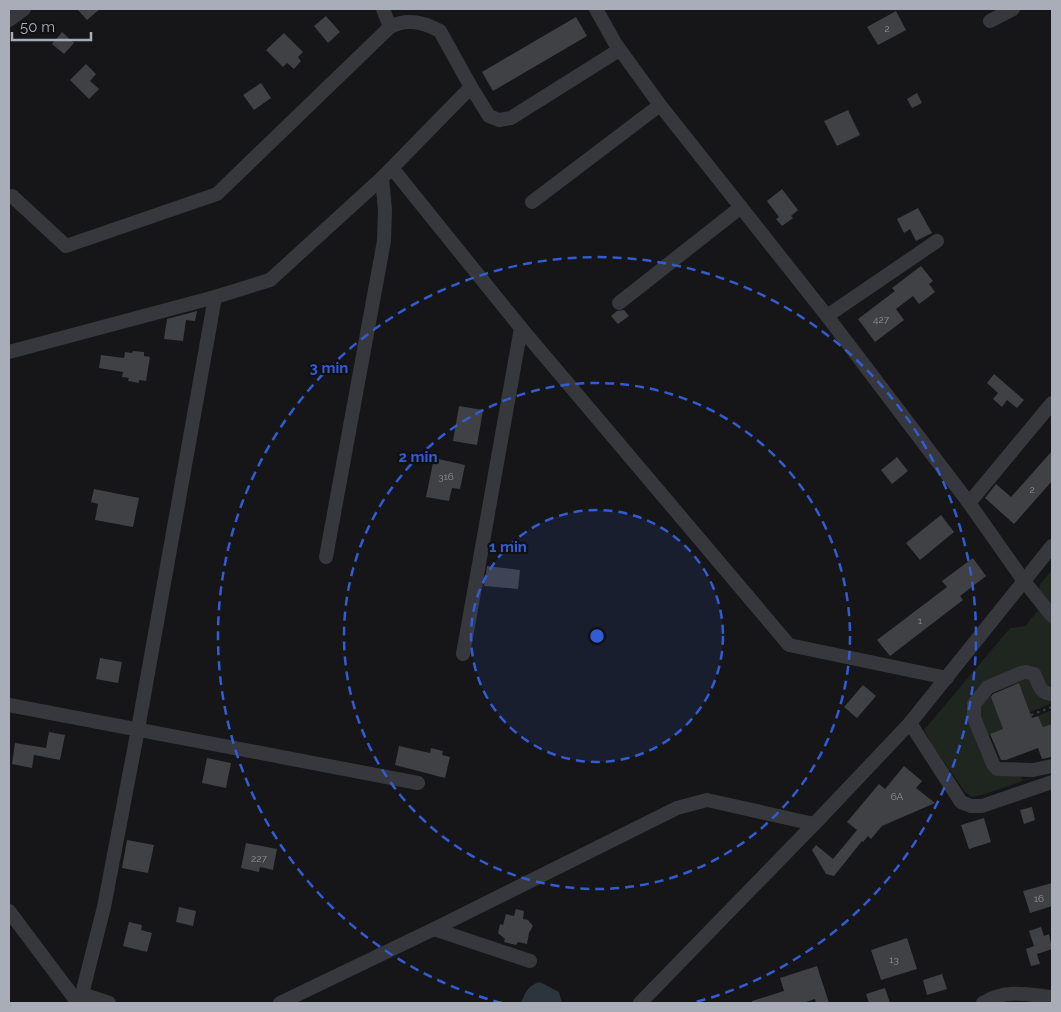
<svg xmlns="http://www.w3.org/2000/svg" width="1061" height="1012" font-family="Raleway,sans-serif">
<style>
.green{fill:#1e261f}
.water{fill:#2c353c}
.building{fill:#404145}
.lines{fill:none;stroke-linecap:round;stroke-linejoin:round}
.path{stroke:#3d3f44;stroke-width:2;stroke-dasharray:2.5 4;stroke-linecap:butt}
.minor{stroke:#37383d;stroke-width:14}
.ring{fill:none;stroke:#325cd3;stroke-width:2.5;stroke-dasharray:9 6}
.labels{text-anchor:middle;stroke-width:4.5;stroke-linejoin:round;paint-order:stroke}
.number-label{font-size:10px;fill:#8e929b}
.centre{fill:#325cd3;stroke:#111113;stroke-width:2.5}
.ring-label{font-size:15px;text-anchor:middle;font-weight:bold;fill:#325cd3;stroke:#111113;stroke-width:4.5;stroke-linejoin:round;paint-order:stroke}
</style>
<rect width="100%" height="100%" fill="#161618"/>
<g class="green">
<polygon points="1052,570 1052,608 1039,590 1040,584"/>
<polygon points="1040,608 1052,624 1052,690 1049,690 1037,671 973,698 989,766 1019,775 1023,780 1052,771 985,794 972,797 965,792 933,746 924,730 1010,628 1025,626"/>
<polygon points="1026,676 1052,698 1052,703 1030,712 1019,683 990,694 1003,729 988,735 977,710 985,695"/>
<polygon points="1052,710 1052,724 1043,727 1038,716"/>
</g>
<path class="water" d="M540,982L559,992L562,1003H521C525,993 528,985 540,982Z"/>
<g class="building">
<polygon points="77,9 100,9 87,20"/>
<polygon points="896,11 906,30 878,45 867,27"/>
<polygon points="326,16 340,32 328,43 314,26"/>
<polygon points="576,17 587,36 493,91 482,72"/>
<polygon points="62,32 74,43 64,54 52,44"/>
<polygon points="284,33 303,52 298,57 301,61 294,69 287,63 283,67 266,50"/>
<polygon points="86,64 96,74 90,81 99,89 89,99 70,80"/>
<polygon points="261,83 271,98 254,110 243,95"/>
<polygon points="917,93 922,103 912,108 907,99"/>
<polygon points="848,110 860,135 837,146 824,121"/>
<polygon points="782,189 798,210 791,216 793,218 782,226 776,219 779,217 767,201"/>
<polygon points="918,208 932,233 916,241 910,229 904,233 897,219"/>
<polygon points="921,266 933,281 929,284 935,292 919,304 913,296 896,309 904,320 875,342 858,319 895,291 892,288"/>
<polygon points="624,310 629,316 618,324 611,316 617,311"/>
<polygon points="197,311 195,321 186,320 183,341 164,339 167,319"/>
<polygon points="133,351 144,352 144,356 150,357 146,381 139,380 139,383 128,381 129,378 122,377 123,372 99,368 101,355 124,358 125,352 132,353"/>
<polygon points="994,374 1024,400 1017,408 1007,400 1002,407 993,399 998,393 987,383"/>
<polygon points="459,406 483,410 477,445 453,441"/>
<polygon points="1052,451 1052,481 1014,524 985,498 996,484 1011,497"/>
<polygon points="897,457 908,471 892,484 881,470"/>
<polygon points="434,458 465,465 460,489 452,488 449,501 426,497"/>
<polygon points="94,489 139,498 133,527 95,520 98,504 91,502"/>
<polygon points="941,515 954,532 920,560 906,543"/>
<polygon points="973,558 986,576 960,596 963,600 890,656 877,640 947,587 942,581"/>
<polygon points="487,566 520,570 518,589 484,586"/>
<polygon points="100,658 122,662 118,683 96,679"/>
<polygon points="1019,683 1032,718 1038,716 1043,727 1052,724 1052,757 1042,759 1038,748 1006,760 1001,760 990,734 1003,729 991,697 993,694"/>
<polygon points="863,685 876,696 857,718 844,707"/>
<polygon points="49,732 65,735 60,760 34,755 32,768 12,764 15,743 46,748"/>
<polygon points="399,746 430,753 431,748 443,751 442,755 450,757 445,778 395,765"/>
<polygon points="207,758 231,763 226,788 202,783"/>
<polygon points="904,766 922,781 916,788 935,803 882,826 871,839 868,836 863,842 862,841 834,876 826,874 812,850 816,845 833,859 857,830 847,822 879,784 885,789"/>
<polygon points="1032,807 1035,820 1024,824 1020,810"/>
<polygon points="984,818 991,842 969,849 961,825"/>
<polygon points="127,840 154,845 148,873 122,868"/>
<polygon points="246,843 277,849 273,870 260,867 259,872 241,868"/>
<polygon points="1052,883 1052,906 1030,913 1023,891"/>
<polygon points="179,907 196,911 193,926 176,922"/>
<polygon points="516,909 524,911 523,919 528,920 533,926 529,933 527,944 518,942 516,945 504,942 505,939 498,933 500,924 503,925 506,914 514,916"/>
<polygon points="129,922 142,925 141,930 152,933 147,952 123,946"/>
<polygon points="1041,927 1044,936 1049,934 1052,949 1037,954 1040,964 1031,966 1026,949 1034,946 1029,931"/>
<polygon points="907,938 917,969 881,980 871,950"/>
<polygon points="817,966 829,1003 816,1003 815,999 803,1003 752,1003 752,1001 784,991 780,978"/>
<polygon points="942,974 947,989 927,995 923,980"/>
<polygon points="885,988 890,1003 869,1003 866,994"/>
</g>
<g class="lines">
<polyline class="path" points="1031,715 1052,707"/>
<g class="minor">
<polyline points="383,9 390,27"/>
<polyline points="596,9 615,43 660,105 827,316 969,503 1024,581 1052,616"/>
<polyline points="9,20 24,9"/>
<polyline points="990,21 1013,9"/>
<polyline points="392,168 521,328 789,645 947,678"/>
<path d="M12,196L66,246L217,194L390,27C407,18 423,22 440,31L471,87L489,116L499,120L511,118L619,50"/>
<polyline points="532,202 660,105"/>
<polyline points="619,303 741,207"/>
<polyline points="827,316 937,241"/>
<polyline points="9,352 215,297 270,280 382,178 471,87"/>
<polyline points="969,503 1052,403"/>
<polyline points="326,557 384,241 385,210 382,178"/>
<polyline points="463,654 521,328"/>
<path d="M1052,694C1040,694 1039,684 1034,674L1026,672L1021,673L988,687L974,704V718L993,764L997,769L1033,770L1052,766"/>
<polyline points="9,705 418,783"/>
<polyline points="910,723 961,802 971,806 982,806 1052,782"/>
<polyline points="9,911 78,1003"/>
<polyline points="434,929 530,961"/>
<polyline points="82,994 109,1003"/>
<polyline points="75,999 82,994 104,907 138,729 215,297"/>
<polyline points="280,1003 434,929 677,808 707,800 814,824"/>
<polyline points="640,1003 821,817 910,723 1052,546"/>
<path d="M983,1003C1006,989 1026,994 1052,997"/>
</g>
</g>
<circle cx="597" cy="636" r="126" fill="#325cd3" fill-opacity=".12"/>
<g class="ring">
<circle cx="597" cy="636" r="126"/>
<circle cx="597" cy="636" r="253"/>
<path d="M502 1003A379 379 0 1 1 692 1003"/>
</g>
<g class="labels">
<g class="number-label">
<text x="887" y="32">2</text>
<text x="881" y="323">427</text>
<text x="446" y="480">316</text>
<text x="1032" y="493">2</text>
<text x="920" y="624">1</text>
<text x="897" y="800">6А</text>
<text x="259" y="862">227</text>
<text x="1039" y="902">16</text>
<text x="894" y="963">13</text>
</g>
</g>
<circle cx="597" cy="636" r="8" class="centre"/>
<g class="ring-label">
<text x="329" y="373">3 min</text>
<text x="418" y="462">2 min</text>
<text x="508" y="552">1 min</text>
</g>
<rect width="1061" height="1012" fill="none" stroke="#a8adb8" stroke-width="20"/>
<path d="M12 32v8h79v-8" fill="none" stroke="#a8adb8" stroke-width="2.5"/>
<text x="20" y="32" font-size="15" fill="#a8adb8" stroke="#111113" stroke-width="4" paint-order="stroke">50 m</text>
</svg>
